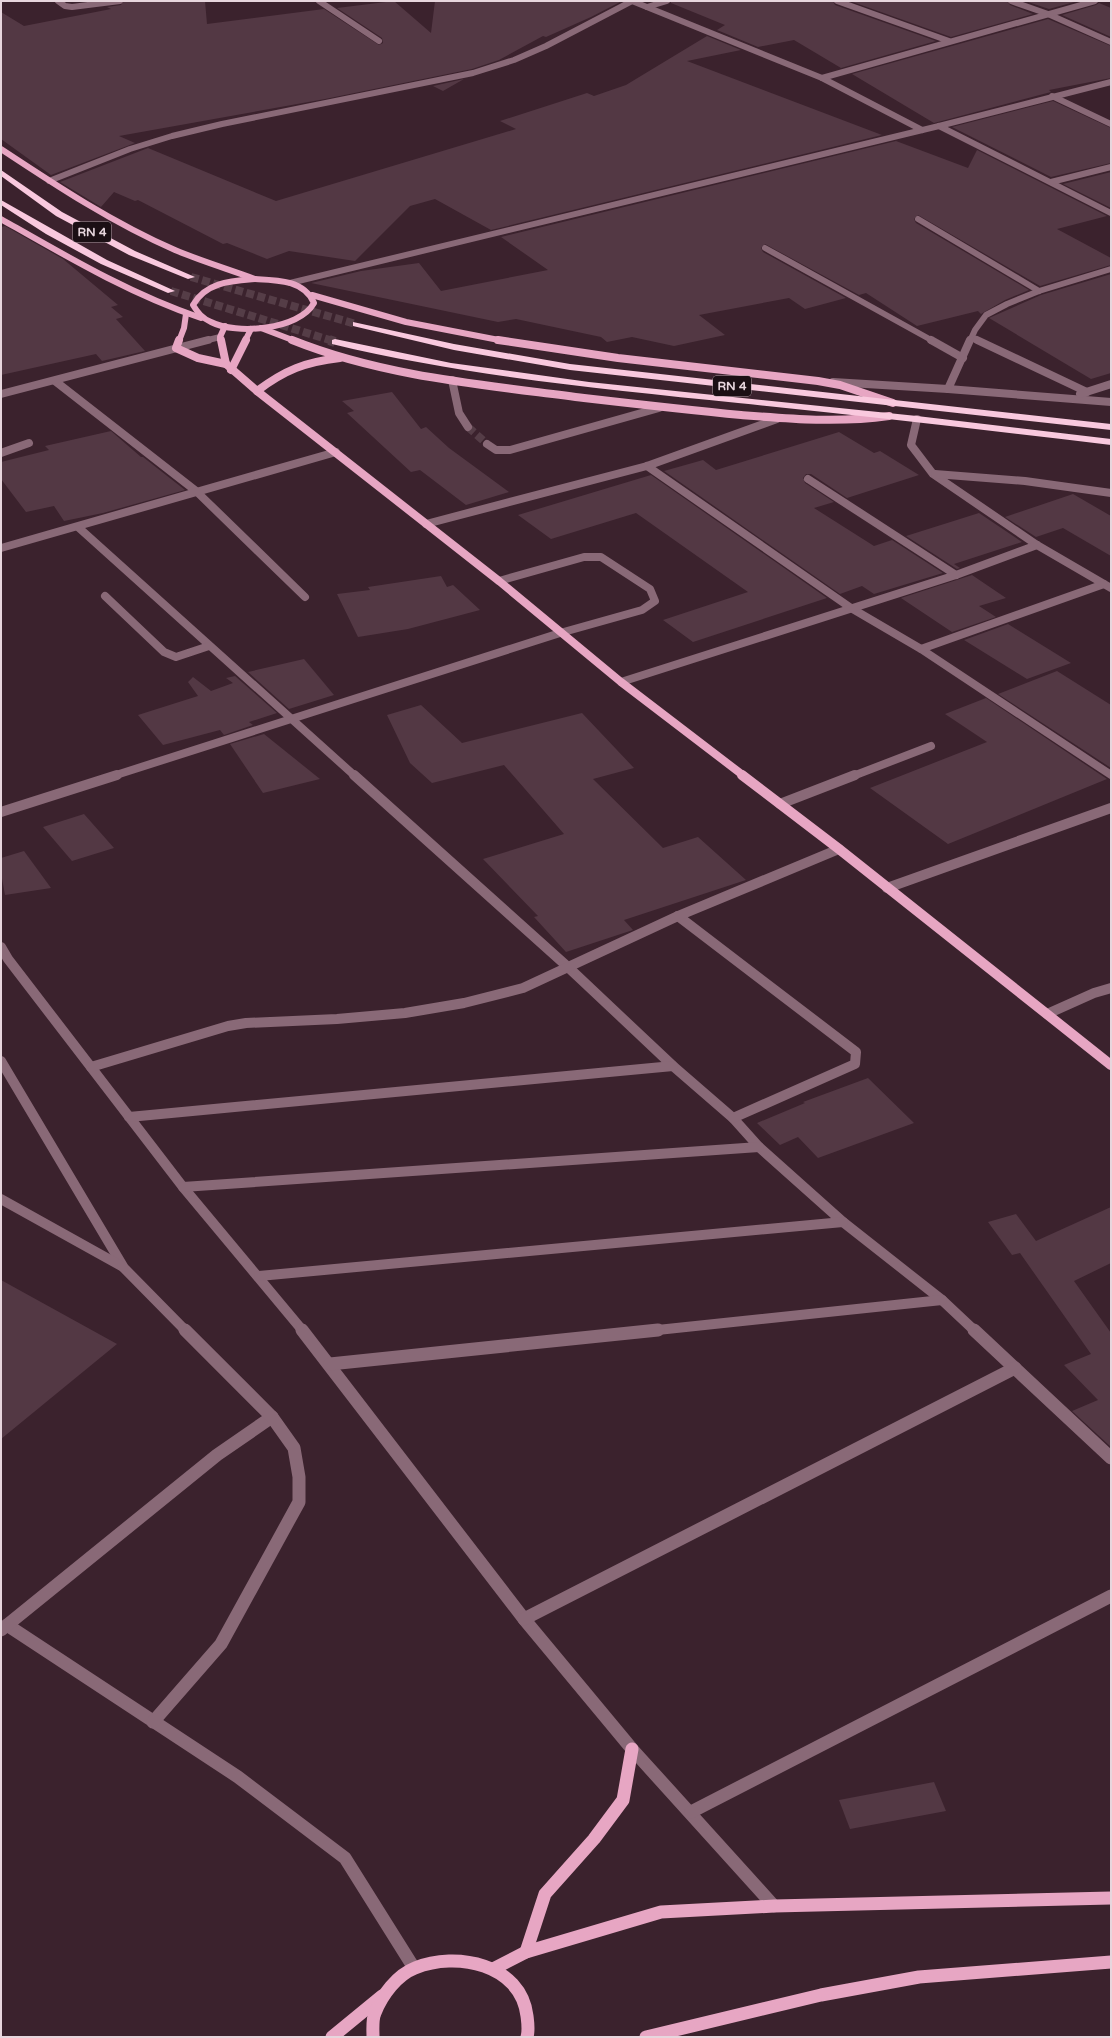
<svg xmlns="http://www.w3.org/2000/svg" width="1112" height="2038" font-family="'Varela Round',sans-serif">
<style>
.building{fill:#533844}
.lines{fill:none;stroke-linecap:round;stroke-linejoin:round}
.minor-tunnel{stroke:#553d47;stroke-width:8;stroke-dasharray:8 4;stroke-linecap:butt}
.highway-tunnel-far1{stroke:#553d47;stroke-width:8;stroke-dasharray:8 3.5;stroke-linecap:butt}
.highway-tunnel{stroke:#553d47;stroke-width:10;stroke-dasharray:10 4.5;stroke-linecap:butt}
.minor-far3{stroke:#896977;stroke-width:6}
.minor-far2{stroke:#896977;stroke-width:8}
.minor-far1{stroke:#896977;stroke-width:10}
.minor{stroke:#896977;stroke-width:13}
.major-far3{stroke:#e7a6c3;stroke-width:6}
.major-far2{stroke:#e7a6c3;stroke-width:8}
.major-far1{stroke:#e7a6c3;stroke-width:10}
.major{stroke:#e7a6c3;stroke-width:13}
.highway{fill:#f9c9de;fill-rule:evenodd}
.labels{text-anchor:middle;stroke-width:3;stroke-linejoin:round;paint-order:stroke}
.shield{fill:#1b0f14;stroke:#aa9aa1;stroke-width:1}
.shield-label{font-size:12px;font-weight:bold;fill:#e7d6dd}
</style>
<rect width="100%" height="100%" fill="#3b222d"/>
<g class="building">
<polygon points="124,1 205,1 207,24 324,9 379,45 383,43 382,38 337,8 394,1 431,33 435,1 622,1 591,17 546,37 543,36 499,60 472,69 325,99 119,136 135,143 51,175 1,139 1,12 24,26 111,9 107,7 121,5"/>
<polygon points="671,1 833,1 835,5 936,41 841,68 794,40 758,47 717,30 725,25 671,3"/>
<polygon points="850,1 1007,1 1010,5 1033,14 951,37"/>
<polygon points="1025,1 1078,1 1049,9"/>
<polygon points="1099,3 1111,8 1111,37 1062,15 1096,5"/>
<polygon points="1048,19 1111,46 1111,78 1049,90 1051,92 934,123 852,74"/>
<polygon points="707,36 741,50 687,61 882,135 491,230 435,199 410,206 355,261 289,251 267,259 227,243 223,244 138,200 135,201 114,192 101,207 60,182 148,148 276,201 516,129 500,121 587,93 594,96 626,85"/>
<polygon points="464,79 443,91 433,86"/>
<polygon points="1053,101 1111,128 1111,163 1051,177 952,127"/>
<polygon points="896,141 968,168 977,150 1107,216 1057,229 1111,258 1111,265 1040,286 918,215 914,219 916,223 1029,290 1005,300 981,314 978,311 917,326 866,293 859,295 765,244 761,248 763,252 846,298 805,309 789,298 699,315 725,335 674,346 632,337 607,342 601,337 516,319 498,322 311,283 361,271 419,263 441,291 548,270 501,237"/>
<polygon points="1111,172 1111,208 1063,184"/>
<polygon points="5,226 63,259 118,305 111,307 123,317 116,319 145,351 102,361 96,354 1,375 1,227"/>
<polygon points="1111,274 1111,373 1091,379 989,318 1041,295"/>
<polygon points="392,392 421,429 426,427 449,448 509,492 466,505 420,470 411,472 347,413 354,411 342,401"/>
<polygon points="111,431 141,457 143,457 185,490 103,513 64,521 54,506 26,512 1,479 1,462 49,450 45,446"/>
<polygon points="839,432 874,453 880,451 919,475 847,498 811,474 806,474 803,478 805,483 834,502 814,508 874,546 892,540 943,573 874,594 862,586 840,594 664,471 703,460 716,470"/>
<polygon points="651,475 827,598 693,642 663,620 748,592 636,513 551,539 518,515"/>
<polygon points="1073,494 1111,516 1111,556 1063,528 1036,537 1005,517"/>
<polygon points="979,513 1022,542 954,564 960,568 957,569 906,536"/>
<polygon points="972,575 1006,598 979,606 996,617 952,632 901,598"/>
<polygon points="441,576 447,587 453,585 480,610 408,629 358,637 337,594 370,590 368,587"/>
<polygon points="1008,624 1071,663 1027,679 964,640"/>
<polygon points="304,659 334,695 289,709 248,672"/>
<polygon points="1057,671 1111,705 1111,768 998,694"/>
<polygon points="235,676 277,713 249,722 253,725 224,735 220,730 163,745 138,715 198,696 188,682 193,677 211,691 233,683 226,678"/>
<polygon points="986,698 1107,779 948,844 870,788 987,742 945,714"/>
<polygon points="421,705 462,743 582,713 634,768 593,779 663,848 698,837 746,880 624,920 633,930 566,952 534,917 538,916 483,859 564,834 504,765 432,783 410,763 387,715"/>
<polygon points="264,734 320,779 263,793 230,744"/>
<polygon points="84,814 114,848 72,861 43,827"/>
<polygon points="24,851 51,888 5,895 1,873 1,858"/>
<polygon points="868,1078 914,1123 818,1158 798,1137 780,1145 757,1123 805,1103 803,1102"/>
<polygon points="1111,1207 1111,1263 1074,1281 1111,1333 1111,1447 1072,1411 1098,1400 1064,1365 1091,1354 1020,1253 1012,1255 988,1222 1016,1214 1036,1241"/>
<polygon points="1,1280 117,1344 1,1439"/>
<polygon points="934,1782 946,1811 850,1829 839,1800"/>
</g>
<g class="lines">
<polyline class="minor-tunnel" points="468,427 487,444"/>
<g class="highway-tunnel-far1">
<polyline points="191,277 356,324"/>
<polyline points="171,291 333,341"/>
</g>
<polyline class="highway-tunnel" points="329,340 335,342"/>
<g class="minor-far3">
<polyline points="58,1 65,6 72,7 120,1"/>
<polyline points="319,1 379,41"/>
<polyline points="632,1 822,78 922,130"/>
<polyline points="837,1 949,41"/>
<polyline points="1011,1 1048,14 1111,42"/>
<polyline points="647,7 667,1"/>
<polyline points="822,78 1095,1"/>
<polyline points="1052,96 1111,124"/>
<polyline points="939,126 1111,213"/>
<polyline points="49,181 130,149 172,136 222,124 473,73 514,60 546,46 632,1"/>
<polyline points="1051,182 1111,167"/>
<polyline points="918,219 1039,291"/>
<polyline points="765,248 933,341"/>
<polyline points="290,283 939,126 1111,82"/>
<polyline points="972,338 979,341"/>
<polyline points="204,341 220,337"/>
<polyline points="970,341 975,330 986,315 1007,304 1039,291 1111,269"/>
</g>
<g class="minor-far2">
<polyline points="931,340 963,358"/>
<polyline points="970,340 948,389 1111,402"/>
<polyline points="977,340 1087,392"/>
<polyline points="452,380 459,413 468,427"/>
<polyline points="55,381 196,491 305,597"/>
<polyline points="833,382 948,389"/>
<polyline points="1,394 208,340"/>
<polyline points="1080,394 1111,384"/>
<polyline points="917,419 911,445 933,474 1037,545 1111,588"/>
<polyline points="487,444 496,450 510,450 659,408"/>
<polyline points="1,453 29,443"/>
<polyline points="647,466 851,608 921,649 1111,775"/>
<polyline points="935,474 1025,481 1111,493"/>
<polyline points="808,479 956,575"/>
<polyline points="426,524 647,466 777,419"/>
<polyline points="78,527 355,776"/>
<polyline points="1,548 336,452"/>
<polyline points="105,596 164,652 176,657 209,646"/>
<polyline points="921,649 1104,584"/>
<polyline points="621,682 956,575 1037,545"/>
<polyline points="113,776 560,633 642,610 655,601 650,589 601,557 584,557 499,581"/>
<polyline points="853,776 931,746"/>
</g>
<g class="minor-far1">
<polyline points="354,775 569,968 673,1066 733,1118 759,1147 843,1222 942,1300 975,1331"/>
<polyline points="780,804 855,775"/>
<polyline points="1,812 117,775"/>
<polyline points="887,888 1111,808"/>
<polyline points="678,916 856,1052 855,1064 733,1118"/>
<polyline points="1,947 8,959 183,1187 303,1331"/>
<polyline points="1047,1014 1094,993 1111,988"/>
<polyline points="1,1061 124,1268 186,1331"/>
<polyline points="91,1067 228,1026 246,1023 337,1019 405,1013 464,1003 523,988 678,916 839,849"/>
<polyline points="129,1117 673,1066"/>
<polyline points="183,1187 759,1147"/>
<polyline points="1,1199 123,1267"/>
<polyline points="259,1276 843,1222"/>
<polyline points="648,1331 942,1300"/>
</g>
<g class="minor">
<polyline points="302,1330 524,1619 632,1749 774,1906"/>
<polyline points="974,1330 1111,1458"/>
<polyline points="330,1364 658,1330"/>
<polyline points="524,1619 1015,1368"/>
<polyline points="7,1625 238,1777 345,1858 414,1968"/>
<polyline points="1,1630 217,1455 272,1417"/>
<polyline points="153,1722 221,1644 299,1502 299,1477 294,1448 272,1417 185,1330"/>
<polyline points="691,1812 1111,1596"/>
</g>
<g class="major-far3">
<path d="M1,149C57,186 113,223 175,250C201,261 228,269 255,279"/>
<path d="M1,219C66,256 130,294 201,318"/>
<path d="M255,279C277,280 304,280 314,303C299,330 236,335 211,322C202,318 198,313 193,305C206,282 231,281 255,279Z"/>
<polyline points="312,295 406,322 504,341"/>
<polyline points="261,328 295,341"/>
<polyline points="179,341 184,328 186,314"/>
<polyline points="221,341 220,337 225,326"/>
<polyline points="245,341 251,329"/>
</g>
<g class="major-far2">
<polyline points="179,340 176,348 198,358 226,364"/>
<polyline points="221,340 226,364 257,391 499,581 621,682 744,776"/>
<path d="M292,340C384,377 486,385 584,398C636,404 688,410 741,415C791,419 839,423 889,416"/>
<polyline points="498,340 618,358 818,381 840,385 893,403"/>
<polyline points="231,370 246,340"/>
<path d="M257,391C285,370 305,362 340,358"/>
</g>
<polyline class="major-far1" points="742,775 839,849 1111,1065"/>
<g class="major">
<polyline points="526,1952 545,1894 594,1839 623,1800 632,1749"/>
<polyline points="493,1969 526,1952 661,1912 774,1906 1111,1898"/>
<polyline points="332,2037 382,1996"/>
<path d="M373,2037C373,2030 372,2019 375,2013C382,1995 397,1975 415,1968C456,1951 521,1964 527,2016C528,2024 529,2030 527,2037"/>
<polyline points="646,2037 821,1995 919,1977 1111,1962"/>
</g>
<g class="highway">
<polygon points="1,170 62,212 135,251 195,277 188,279 129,255 56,216 1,176"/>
<polygon points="1,200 107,260 175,291 168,293 101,264 46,234 1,205"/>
<polygon points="353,322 454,344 570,364 1111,424 1111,430 570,370 454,350 353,326"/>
<path d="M335,339L451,363L589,382L917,416L1111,439V445C987,430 863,416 738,403C602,389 465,376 332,344V340Z"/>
</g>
</g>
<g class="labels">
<g class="shield">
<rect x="73" y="222" width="38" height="20" rx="3"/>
<rect x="713" y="376" width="38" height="20" rx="3"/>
</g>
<g class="shield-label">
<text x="92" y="236">RN 4</text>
<text x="732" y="390">RN 4</text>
</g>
</g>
<rect width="1112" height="2038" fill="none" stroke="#e7d6dd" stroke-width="4"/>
</svg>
